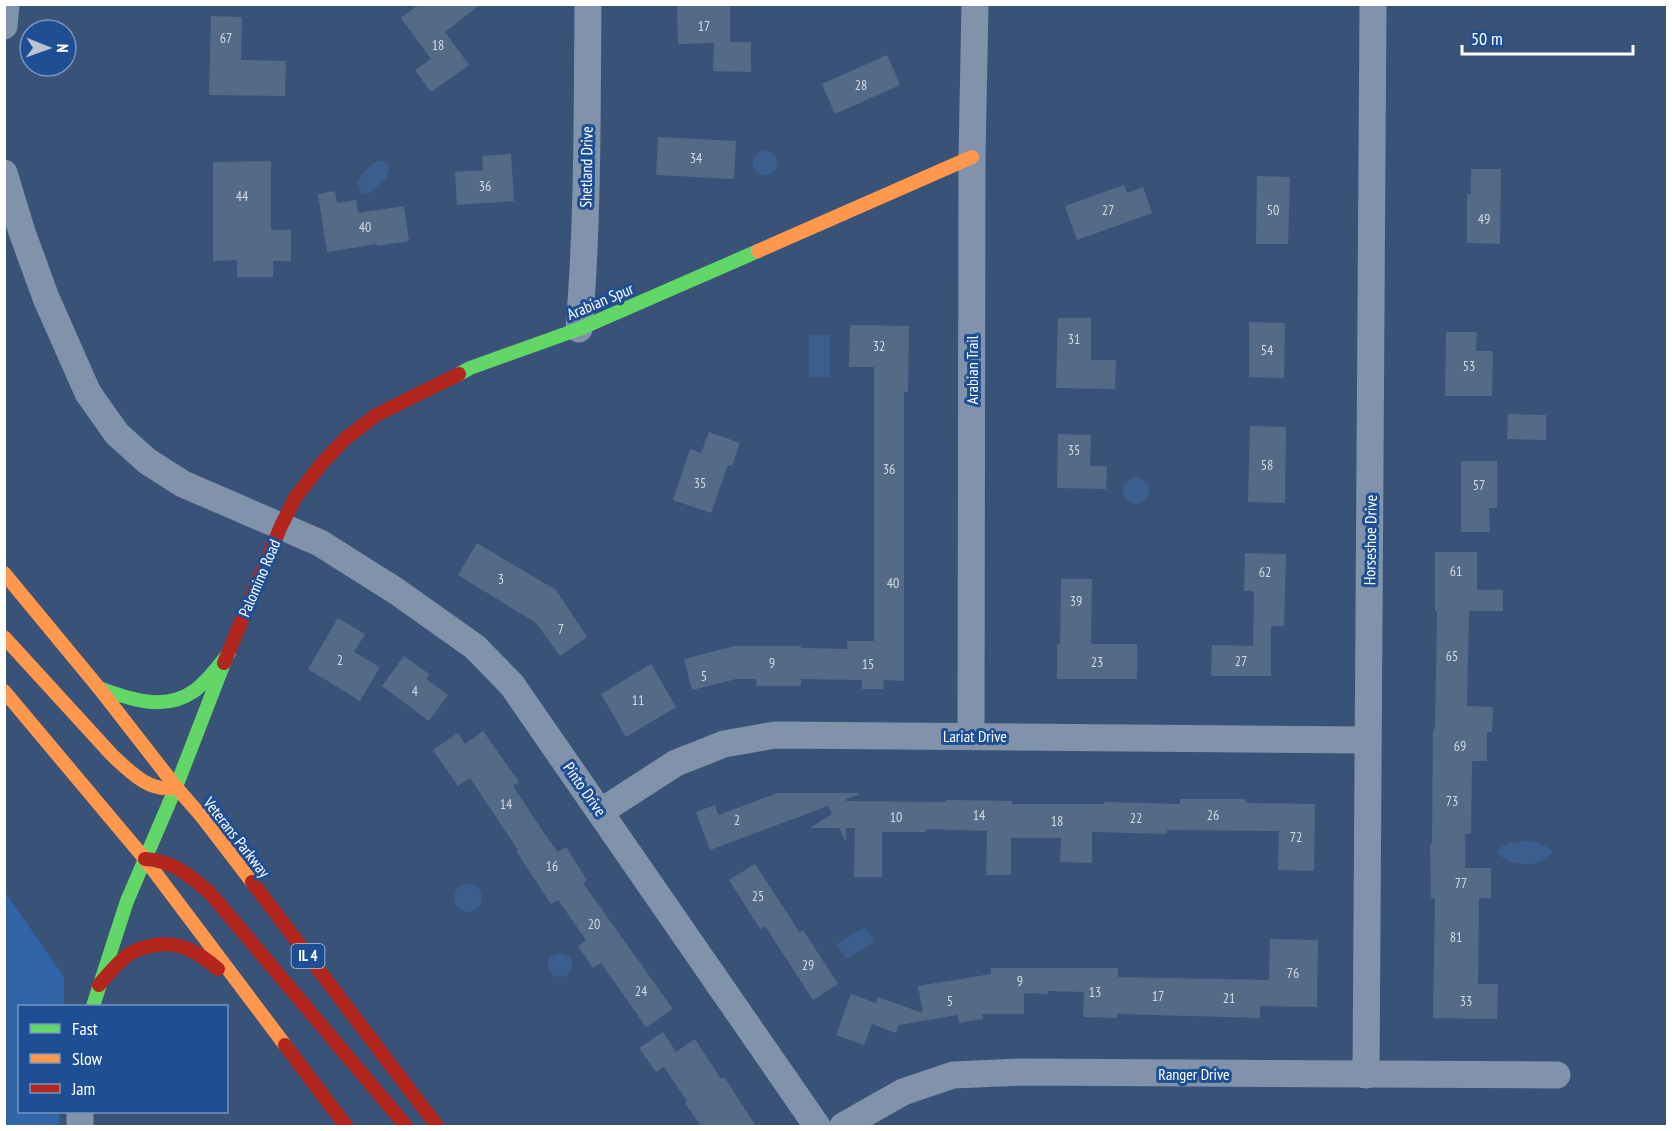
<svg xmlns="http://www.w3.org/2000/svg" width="1672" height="1131" font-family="'PT Sans Narrow',sans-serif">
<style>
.green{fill:#3264a8}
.water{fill:#3c5e8f}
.building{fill:#546a87}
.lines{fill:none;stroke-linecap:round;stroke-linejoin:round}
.street{stroke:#8093ab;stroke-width:27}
.fast{stroke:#63d668;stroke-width:14}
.slow{stroke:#ff974d;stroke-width:14}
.jam{stroke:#b3261e;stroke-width:14}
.labels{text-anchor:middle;stroke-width:6;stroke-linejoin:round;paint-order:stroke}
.number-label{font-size:14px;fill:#d4dae1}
.shield{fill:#1e4e93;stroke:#bccadf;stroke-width:1.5}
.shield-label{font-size:15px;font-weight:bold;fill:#fff}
.street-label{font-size:16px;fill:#fff;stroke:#1e4e93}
</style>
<rect width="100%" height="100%" fill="#395378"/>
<polygon class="green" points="5,892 64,977 64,1006 20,1006 20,1112 59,1112 59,1126 5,1126"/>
<g class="water">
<circle cx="765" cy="163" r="12"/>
<path d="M377,161C401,161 383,184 374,191C367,196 356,193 358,183C359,175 371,166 377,161Z"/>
<rect x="809" y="335" width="21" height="42"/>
<circle cx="1136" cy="491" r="13"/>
<path d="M1530,841L1547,846L1553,853C1549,856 1544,860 1539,862C1526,867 1505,863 1497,852C1504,841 1517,842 1530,841Z"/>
<circle cx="468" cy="898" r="14"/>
<polygon points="865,927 874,942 846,959 837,944"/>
<circle cx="560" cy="965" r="12"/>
</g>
<g class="building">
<polygon points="419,4 481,4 445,32 469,65 431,92 415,70 431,59 401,18"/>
<polygon points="677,4 730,4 730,42 751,42 751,72 713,71 714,43 678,44"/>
<polygon points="211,16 242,17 241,60 286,61 285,96 209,95"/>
<polygon points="887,55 900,85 835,114 822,84"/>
<polygon points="658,137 736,141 734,179 656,175"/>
<polygon points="511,154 514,201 457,205 455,172 483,170 482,156"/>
<polygon points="271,161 271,230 291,230 291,261 273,261 273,277 237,277 237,260 213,261 213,162"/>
<polygon points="1471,169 1501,169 1500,244 1467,243 1467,194 1471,194"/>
<polygon points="1257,176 1290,177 1288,244 1256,244"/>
<polygon points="1124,185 1127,193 1143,187 1152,213 1077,240 1065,206"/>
<polygon points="335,191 337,203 356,200 358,213 404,206 409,241 377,246 377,244 327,252 318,194"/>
<polygon points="1058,318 1091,318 1091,360 1116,360 1115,389 1056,388"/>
<polygon points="1249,322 1285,323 1284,378 1249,377"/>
<polygon points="850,325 909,326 908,392 904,392 904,681 884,680 883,689 862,689 862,680 801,679 801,686 756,686 757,679 736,679 692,690 684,659 735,646 801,646 801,648 847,649 847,641 874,641 874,367 849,367"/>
<polygon points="1446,332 1477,332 1476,351 1493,351 1492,396 1445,396"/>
<polygon points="1508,414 1546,415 1546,440 1507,439"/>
<polygon points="1250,426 1286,427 1285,503 1248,502"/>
<polygon points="709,432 740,443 732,466 728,465 711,513 673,500 690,449 701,453"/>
<polygon points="1058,434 1091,435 1090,466 1107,466 1106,489 1057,488"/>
<polygon points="1461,461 1497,461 1497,508 1489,508 1490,532 1461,532"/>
<polygon points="477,543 556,590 587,637 560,656 536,623 458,575"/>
<polygon points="1435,552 1477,552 1477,590 1503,590 1503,611 1469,611 1467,706 1493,707 1492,732 1487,732 1487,761 1472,761 1471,834 1465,834 1465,868 1491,868 1491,898 1479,898 1478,984 1498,984 1497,1019 1433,1018 1435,898 1431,898 1430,844 1432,844 1433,729 1435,729 1437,611 1435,611"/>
<polygon points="1245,553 1286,554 1284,626 1271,626 1271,676 1211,676 1212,645 1253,646 1254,591 1244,591"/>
<polygon points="1061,579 1092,579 1091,644 1137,644 1137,679 1057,679 1057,644 1060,644"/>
<polygon points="338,618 365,634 354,652 380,667 360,701 308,669"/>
<polygon points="404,656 429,674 426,679 448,695 429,721 382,686"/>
<polygon points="651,664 676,707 626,737 601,694"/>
<polygon points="483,731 519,782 513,786 544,833 558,852 566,847 587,880 583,883 673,1009 646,1027 601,963 593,968 578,946 586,940 558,900 551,904 516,851 518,850 470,778 458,786 433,750 458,733 465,744"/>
<polygon points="778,793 858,793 858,795 846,799 846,801 946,802 946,800 1012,801 1012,804 1104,804 1104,802 1180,804 1180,799 1246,799 1246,803 1315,804 1314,871 1278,870 1279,831 1167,830 1167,834 1092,832 1092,863 1060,862 1061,838 1011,838 1011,875 986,875 987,831 926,829 926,832 882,832 882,877 854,877 855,828 846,828 846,842 839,828 810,828 832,814 828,806 710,850 696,812 715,805 718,815"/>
<polygon points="755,864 800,933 803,930 838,984 813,1000 765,926 760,929 729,880"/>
<polygon points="1270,939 1318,940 1317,1007 1260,1006 1260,1018 1117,1014 1117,1018 1083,1017 1084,992 1048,991 1048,994 1024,993 1024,1014 982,1014 983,1019 959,1023 958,1015 899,1025 896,1033 872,1024 864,1045 836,1035 851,994 876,1003 878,997 923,1013 918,986 991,974 991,968 1118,968 1118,977 1269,980"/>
<polygon points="663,1032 676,1052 695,1039 721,1079 724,1077 756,1126 701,1126 685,1103 687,1101 664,1067 656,1072 639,1048"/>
</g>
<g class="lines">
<g class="street">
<polyline points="4,26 6,4"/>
<polyline points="4,173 22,232 46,298 88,393 117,434 147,461 183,484 320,543 396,591 475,647 512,685 817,1126"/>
<path d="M579,329C588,221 587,113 588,4"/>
<polyline points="971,736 972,157 975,4"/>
<polyline points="600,812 676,763 724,744 775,735 1367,740"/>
<polyline points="1366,1075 1373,4"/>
<polyline points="80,1126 80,1112"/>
<polyline points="843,1126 903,1092 953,1075 1021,1072 1557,1075"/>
</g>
<g class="fast">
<polyline points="459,374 470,368 579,329 758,251"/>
<path d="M99,688C129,699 165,712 194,691C208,681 218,666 229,653"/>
<polyline points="93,1006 127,901 176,787 224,663"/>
</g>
<g class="slow">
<polyline points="758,251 972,157"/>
<polyline points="4,573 99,688 176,787 203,818 252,882"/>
<path d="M4,637L112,755C129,771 151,794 176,787"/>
<polyline points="4,691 145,859 285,1045"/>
</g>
<g class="jam">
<polyline points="224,663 281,526 295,498 322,463 346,438 376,415 459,374"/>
<path d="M145,859C172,860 190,876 210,893L406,1126"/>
<polyline points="252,882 437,1126"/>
<path d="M99,985C108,974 117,963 128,955C136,949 145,947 155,945C181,941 199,953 218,969"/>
<polyline points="285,1045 346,1126"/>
</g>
</g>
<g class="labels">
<g class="number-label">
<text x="704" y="31">17</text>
<text x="226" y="43">67</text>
<text x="438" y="50">18</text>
<text x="861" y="90">28</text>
<text x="696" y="163">34</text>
<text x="485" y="191">36</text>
<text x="242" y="201">44</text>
<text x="1108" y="215">27</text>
<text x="1273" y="215">50</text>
<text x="1484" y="224">49</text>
<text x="365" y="232">40</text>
<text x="1074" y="344">31</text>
<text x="879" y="351">32</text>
<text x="1267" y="355">54</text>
<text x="1469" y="371">53</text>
<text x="1074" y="455">35</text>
<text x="1267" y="470">58</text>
<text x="889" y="474">36</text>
<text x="700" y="488">35</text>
<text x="1479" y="490">57</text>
<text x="1456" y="576">61</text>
<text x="1265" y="577">62</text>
<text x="501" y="584">3</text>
<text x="893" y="588">40</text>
<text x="1076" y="606">39</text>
<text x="561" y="634">7</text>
<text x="1452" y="661">65</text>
<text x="340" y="665">2</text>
<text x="1241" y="666">27</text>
<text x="1097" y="667">23</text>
<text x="772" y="668">9</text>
<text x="868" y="669">15</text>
<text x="704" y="681">5</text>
<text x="415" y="696">4</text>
<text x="638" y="705">11</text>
<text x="1460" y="751">69</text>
<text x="1452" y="806">73</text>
<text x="506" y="809">14</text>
<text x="979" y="820">14</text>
<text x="1213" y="820">26</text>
<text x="896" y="822">10</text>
<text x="1136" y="823">22</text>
<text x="737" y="825">2</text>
<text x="1057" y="826">18</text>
<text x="1296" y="842">72</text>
<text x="552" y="871">16</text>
<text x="1461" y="888">77</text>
<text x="758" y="901">25</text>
<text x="594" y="929">20</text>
<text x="1456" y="942">81</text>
<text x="808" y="970">29</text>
<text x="1293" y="978">76</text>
<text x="1020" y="986">9</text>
<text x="641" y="996">24</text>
<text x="1095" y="997">13</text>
<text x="1158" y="1001">17</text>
<text x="1229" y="1003">21</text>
<text x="950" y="1006">5</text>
<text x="1466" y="1006">33</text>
</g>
<rect class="shield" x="291.5" y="944" width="33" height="24" rx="4.5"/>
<g class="shield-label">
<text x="308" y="961">IL 4</text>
</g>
<g class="street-label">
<text transform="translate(586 167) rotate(-89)" y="6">Shetland Drive</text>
<text transform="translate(600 301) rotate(-23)" y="6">Arabian Spur</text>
<text transform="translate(972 370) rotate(-90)" y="6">Arabian Trail</text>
<text transform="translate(1370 540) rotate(-89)" y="6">Horseshoe Drive</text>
<text transform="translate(259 578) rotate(-67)" y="6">Palomino Road</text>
<text x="975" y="742">Lariat Drive</text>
<text transform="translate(585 789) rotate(55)" y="6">Pinto Drive</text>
<text transform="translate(237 837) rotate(52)" y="6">Veterans Parkway</text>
<text x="1194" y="1080">Ranger Drive</text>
</g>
</g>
<rect width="1672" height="1131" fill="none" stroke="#ffffff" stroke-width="12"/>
<rect x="18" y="1005" width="210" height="108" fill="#1e4e93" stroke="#7895be" stroke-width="1.5"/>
<rect x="30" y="1024" width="30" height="9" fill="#63d668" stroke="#7895be" stroke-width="1.5"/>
<text x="72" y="1035" font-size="18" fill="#ffffff">Fast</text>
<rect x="30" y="1054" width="30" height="9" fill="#ff974d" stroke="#7895be" stroke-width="1.5"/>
<text x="72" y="1065" font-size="18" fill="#ffffff">Slow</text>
<rect x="30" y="1084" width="30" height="9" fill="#b3261e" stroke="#7895be" stroke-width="1.5"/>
<text x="72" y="1095" font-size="18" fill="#ffffff">Jam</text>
<g transform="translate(48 48) rotate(91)"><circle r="28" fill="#1e4e93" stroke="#7895be" stroke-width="1.5"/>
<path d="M0-4.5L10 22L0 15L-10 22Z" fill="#bac3d0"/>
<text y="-9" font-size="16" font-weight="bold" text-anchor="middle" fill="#ffffff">N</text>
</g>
<path d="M1462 45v9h171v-9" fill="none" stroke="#ffffff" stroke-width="3"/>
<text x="1471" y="45" font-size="18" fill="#ffffff" stroke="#1e4e93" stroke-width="4.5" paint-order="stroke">50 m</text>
</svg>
